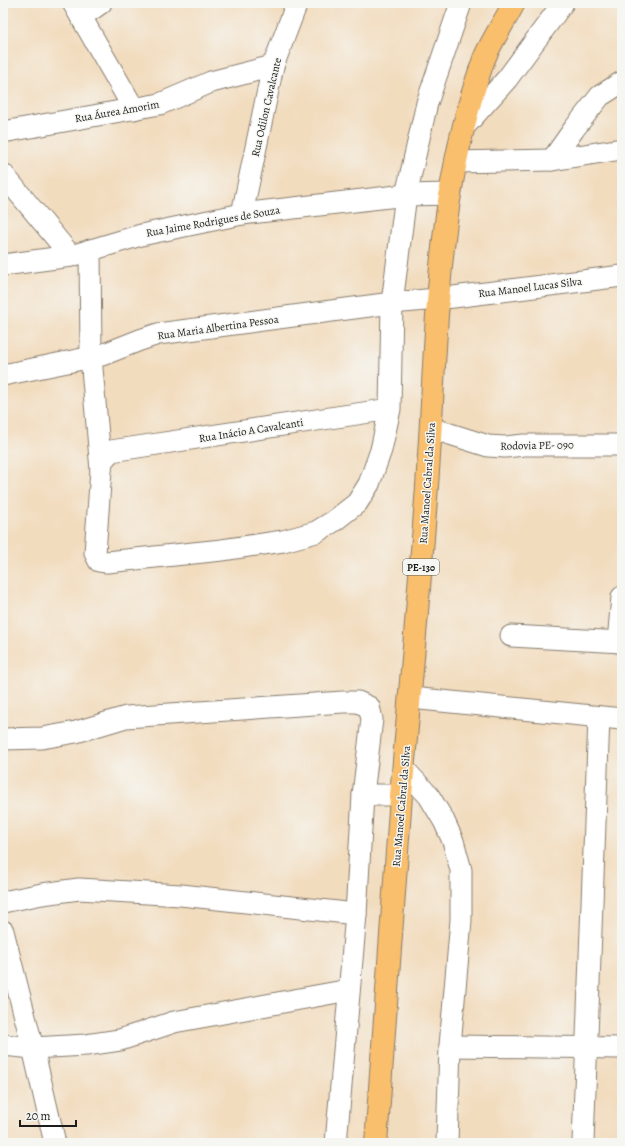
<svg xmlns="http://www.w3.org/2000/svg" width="625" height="1146" font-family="Alegreya,serif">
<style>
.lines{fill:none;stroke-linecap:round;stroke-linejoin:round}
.street-casing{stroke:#877c6d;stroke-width:23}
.primary-casing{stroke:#877c6d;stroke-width:24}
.street{stroke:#fff;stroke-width:21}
.primary{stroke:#f9bf6d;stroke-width:22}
.labels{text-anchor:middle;stroke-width:3;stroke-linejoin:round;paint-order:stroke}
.shield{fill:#f6f6f2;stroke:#5d5d5c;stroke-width:1}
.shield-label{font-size:10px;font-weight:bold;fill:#1c1c1c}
.street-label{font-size:11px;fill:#1c1c1c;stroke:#f6f6f2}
</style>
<rect width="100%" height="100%" fill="#f6f6f2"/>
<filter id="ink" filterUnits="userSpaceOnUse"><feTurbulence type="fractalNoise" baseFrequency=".025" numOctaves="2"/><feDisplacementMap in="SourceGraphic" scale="8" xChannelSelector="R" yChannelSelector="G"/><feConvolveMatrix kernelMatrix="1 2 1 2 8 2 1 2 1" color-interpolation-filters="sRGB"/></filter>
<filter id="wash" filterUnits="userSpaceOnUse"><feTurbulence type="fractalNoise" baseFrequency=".012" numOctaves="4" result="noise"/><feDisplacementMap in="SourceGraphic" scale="16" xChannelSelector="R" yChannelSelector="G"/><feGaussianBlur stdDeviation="0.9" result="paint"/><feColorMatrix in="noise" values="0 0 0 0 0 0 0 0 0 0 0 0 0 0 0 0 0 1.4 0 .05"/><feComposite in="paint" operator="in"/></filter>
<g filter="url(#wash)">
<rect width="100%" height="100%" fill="#f2dcbe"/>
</g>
<g filter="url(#ink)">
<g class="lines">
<g class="street-casing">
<g id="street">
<polyline points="73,3 134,109"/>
<polyline points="81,17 101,3"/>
<polyline points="464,127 507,79 563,3"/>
<polyline points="3,132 160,104 211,82 273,66"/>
<polyline points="552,160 574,129 600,96 622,82"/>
<polyline points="456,162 552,160 622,149"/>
<polyline points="3,174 71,256"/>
<polyline points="242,214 273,66 297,3"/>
<polyline points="90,250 91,357 101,470"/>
<polyline points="3,265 71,256 141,235 242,214 406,195 449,194"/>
<polyline points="3,375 102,355 140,340 158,334 392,303 437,299 622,276"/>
<polyline points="390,409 111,451 102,461 101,470 95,553 99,561 107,562 222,550 283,541 316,532 334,521 357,503 369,484 381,450 390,409 392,303 406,195 427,103 461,3"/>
<polyline points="431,428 488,446 505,447 524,445 622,445"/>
<polyline points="511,636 622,642"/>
<polyline points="618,642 622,597"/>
<polyline points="411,698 622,719"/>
<polyline points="3,739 42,738 76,732 126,717 343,702 358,702 369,707 372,719 363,795 356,914 336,1143"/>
<polyline points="404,769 429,796 444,821 453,841 461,870 461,920 450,1046 447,1143"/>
<polyline points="363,795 401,795"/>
<polyline points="3,902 42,894 79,889 181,895 356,914"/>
<polyline points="3,931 33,1048 55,1143"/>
<polyline points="3,1045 33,1048 86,1045 120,1040 174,1022 349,990"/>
<polyline points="450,1046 622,1048"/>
<polyline points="583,1143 599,717"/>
</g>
</g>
<g class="primary-casing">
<path id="primary" d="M376,1143C384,1027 392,911 401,796C409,701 418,607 425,512C438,361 431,204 484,59C492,40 505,21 514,3"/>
</g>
<use href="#street" class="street"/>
<use href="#primary" class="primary"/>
</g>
</g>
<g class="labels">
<rect class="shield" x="403" y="559" width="36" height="16" rx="3"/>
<g class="shield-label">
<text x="421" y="571">PE-130</text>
</g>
<g class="street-label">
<text transform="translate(266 107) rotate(-77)" y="4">Rua Odilon Cavalcante</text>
<text transform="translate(117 111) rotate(-10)" y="4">Rua Áurea Amorim</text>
<text transform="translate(213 221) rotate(-10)" y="4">Rua Jaime Rodrigues de Souza</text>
<text transform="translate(530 287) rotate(-7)" y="4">Rua Manoel Lucas Silva</text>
<text transform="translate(218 327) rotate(-8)" y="4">Rua Maria Albertina Pessoa</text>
<text transform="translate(251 430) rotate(-9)" y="4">Rua Inácio A Cavalcanti</text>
<text transform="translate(537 445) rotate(-1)" y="4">Rodovia PE- 090</text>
<text transform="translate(427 483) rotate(-86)" y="4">Rua Manoel Cabral da Silva</text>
<text transform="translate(401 806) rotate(-85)" y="4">Rua Manoel Cabral da Silva</text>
</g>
</g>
<rect width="625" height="1146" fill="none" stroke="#f6f6f2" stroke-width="16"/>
<path d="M20 1120v6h56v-6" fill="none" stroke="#1c1c1c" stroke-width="2"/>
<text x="26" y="1120" font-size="12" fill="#1c1c1c" stroke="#f6f6f2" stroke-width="3" paint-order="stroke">20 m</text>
</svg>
